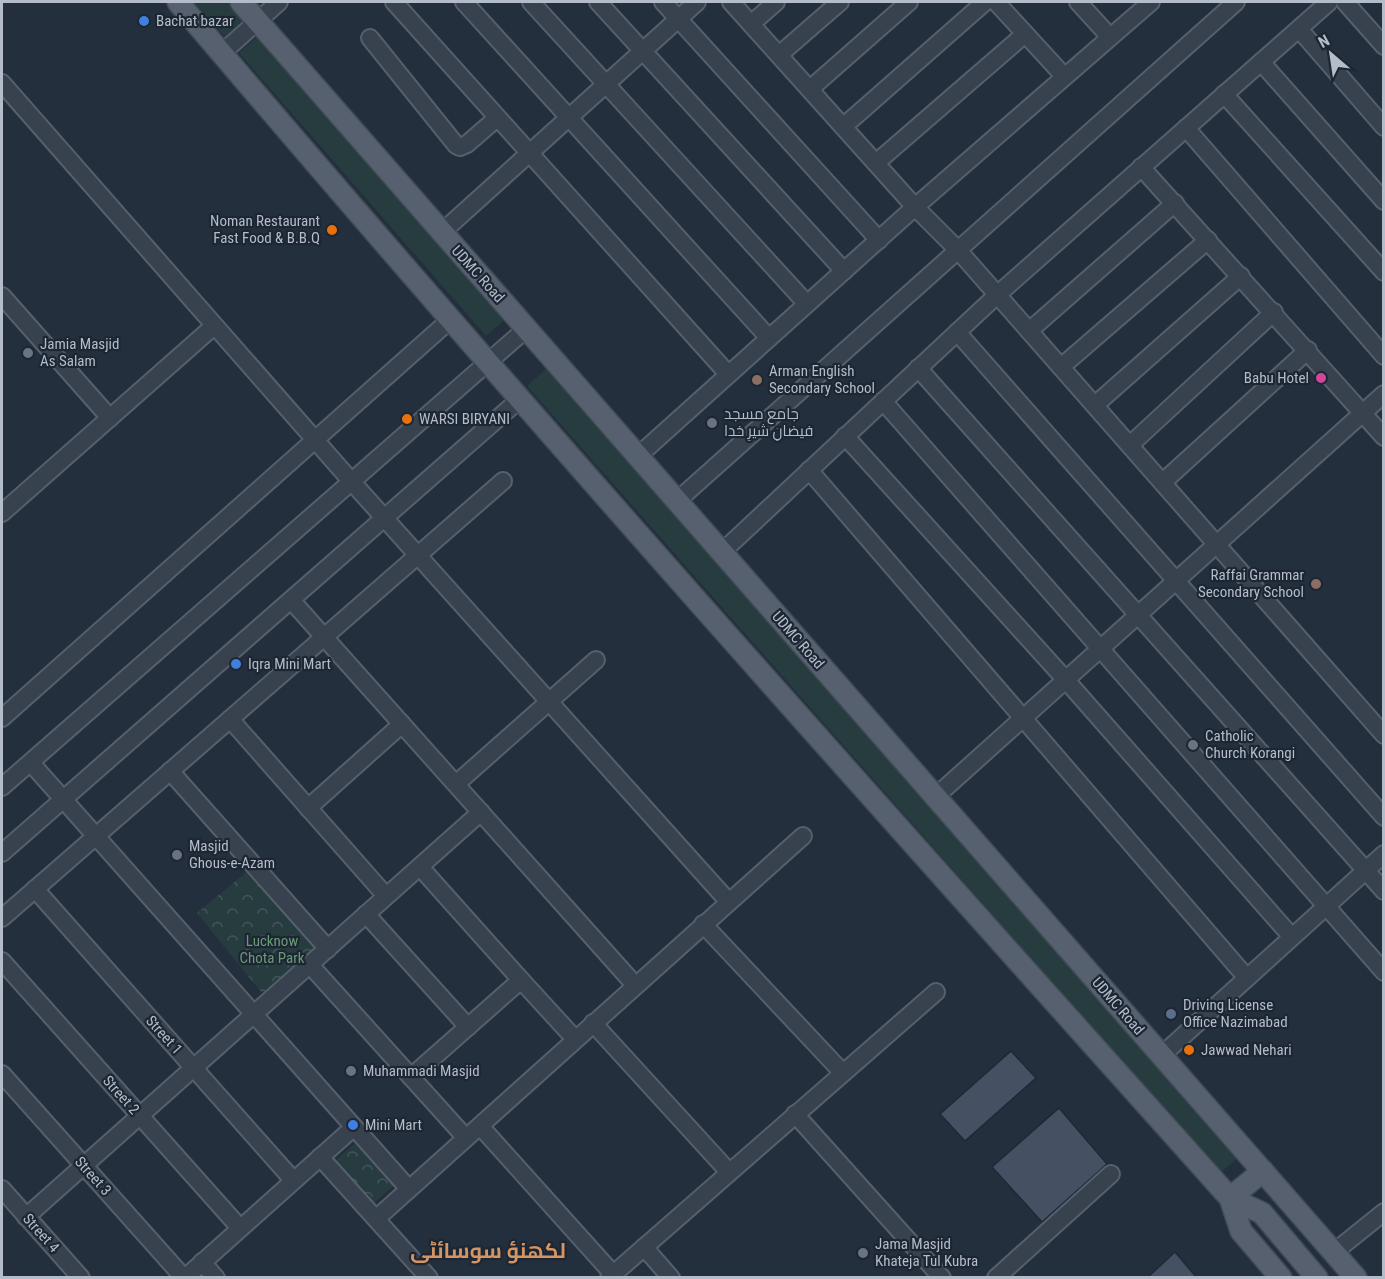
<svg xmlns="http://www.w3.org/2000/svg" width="1385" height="1279" font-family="'Roboto Condensed',Cairo,sans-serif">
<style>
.grass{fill:#263c3f}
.park{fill:url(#park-crowns)}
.building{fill:#455162;stroke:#1f2835;stroke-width:1.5}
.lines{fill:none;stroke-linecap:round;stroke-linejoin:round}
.minor-casing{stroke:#565f6c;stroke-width:20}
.major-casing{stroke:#414a57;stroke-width:24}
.minor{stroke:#38414e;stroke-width:16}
.major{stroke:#56606e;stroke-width:21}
.shop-dot{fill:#3f7fe0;stroke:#1d2633;stroke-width:2}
.food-dot{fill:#e8710a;stroke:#1d2633;stroke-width:2}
.worship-dot{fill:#6b7280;stroke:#1d2633;stroke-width:2}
.hotel-dot{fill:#d1479c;stroke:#1d2633;stroke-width:2}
.education-dot{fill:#8d6e63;stroke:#1d2633;stroke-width:2}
.service-dot{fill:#5c6f8a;stroke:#1d2633;stroke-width:2}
.labels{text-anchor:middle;stroke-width:4.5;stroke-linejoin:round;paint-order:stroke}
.poi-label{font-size:15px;fill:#b4bcc9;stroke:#1d2633;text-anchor:start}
.street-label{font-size:15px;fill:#b4bcc9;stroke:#1d2633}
.park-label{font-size:15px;fill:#6b9a76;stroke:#1d2633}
.district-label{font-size:21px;font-weight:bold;fill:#d59563;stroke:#1d2633}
</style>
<defs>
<pattern id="park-crowns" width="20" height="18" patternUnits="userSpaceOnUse" patternTransform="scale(1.5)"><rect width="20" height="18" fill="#263c3f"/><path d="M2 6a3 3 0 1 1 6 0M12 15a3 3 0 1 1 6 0" fill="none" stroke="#435659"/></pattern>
</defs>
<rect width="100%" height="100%" fill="#242f3e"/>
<g class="grass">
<polygon points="194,2 230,2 245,19 225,37"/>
<polygon points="258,36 505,319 486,336 239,53"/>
<polygon points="546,369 1239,1157 1220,1173 527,386"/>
</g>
<g class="park">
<polygon points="249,870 324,956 280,995 261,992 197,913"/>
<polygon points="355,1143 394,1185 372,1205 333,1163"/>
</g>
<g class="building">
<polygon points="1011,1051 1036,1078 965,1141 940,1114"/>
<polygon points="1059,1108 1107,1164 1042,1222 992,1167"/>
<polygon points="1175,1252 1197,1278 1147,1278"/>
</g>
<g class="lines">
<g class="minor-casing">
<g id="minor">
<polyline points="394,2 728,374"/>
<polyline points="464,2 769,338"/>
<polyline points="531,2 807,304"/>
<polyline points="598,2 844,271"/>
<polyline points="663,2 879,240"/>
<polyline points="731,2 915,207 957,249 1384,735"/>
<polyline points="996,2 1064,76"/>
<polyline points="1078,2 1110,37"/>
<polyline points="1345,2 1384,46"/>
<polyline points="751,24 776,2"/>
<polyline points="1299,29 1384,127"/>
<polyline points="370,38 456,145 460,147 467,144 497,118"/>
<polyline points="222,53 279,2"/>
<polyline points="779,55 840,2"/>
<polyline points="1261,62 1384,201"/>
<polyline points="2,83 352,482 728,901"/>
<polyline points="810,89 909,2"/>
<polyline points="1224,94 1384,272"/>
<polyline points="844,126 985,2"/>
<polyline points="1186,128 1384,356"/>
<polyline points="877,162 1025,34"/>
<polyline points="1141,167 1384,437"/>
<polyline points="441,233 697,2"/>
<polyline points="2,296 110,418"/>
<polyline points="1029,331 1175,203"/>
<polyline points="957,332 1384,817"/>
<polyline points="1061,367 1208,240"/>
<polyline points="918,368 1384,891"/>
<polyline points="883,401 1384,972"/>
<polyline points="1095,405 1241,276"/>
<polyline points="845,436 1065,679 1291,936"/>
<polyline points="1130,445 1274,312"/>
<polyline points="638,456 915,207 1151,2"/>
<polyline points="809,470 1247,978"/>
<polyline points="1163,482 1308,350"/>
<polyline points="678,500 1236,2"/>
<polyline points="2,513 214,326"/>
<polyline points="722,552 997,295 1329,2"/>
<polyline points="291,600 635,985"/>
<polyline points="2,718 451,319"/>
<polyline points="230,719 386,896"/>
<polyline points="31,763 409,1189"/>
<polyline points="170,771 328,949"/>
<polyline points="456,784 596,660"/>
<polyline points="2,787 526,329"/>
<polyline points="934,798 1384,394"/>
<polyline points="308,808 402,724"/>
<polyline points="2,853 520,399"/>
<polyline points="420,867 521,980"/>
<polyline points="35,889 293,1180"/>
<polyline points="366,914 468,1027"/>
<polyline points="2,918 503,481"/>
<polyline points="703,924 842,1072"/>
<polyline points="2,961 240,1228"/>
<polyline points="310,965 466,1138"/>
<polyline points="593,1023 729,1172"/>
<polyline points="1162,1055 1384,854"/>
<polyline points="2,1074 184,1278"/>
<polyline points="411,1077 521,980 575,1039"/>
<polyline points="795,1114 942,1278"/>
<polyline points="480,1126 613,1274"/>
<polyline points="320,1157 429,1278"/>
<polyline points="2,1189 81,1278"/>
<polyline points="26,1217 481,812"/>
<polyline points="377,1218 803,836"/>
<polyline points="644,1247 671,1278"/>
<polyline points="1333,1253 1384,1212"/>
<polyline points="202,1262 216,1278"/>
<polyline points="185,1278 353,1128"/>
<polyline points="609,1278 936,992"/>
<polyline points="996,1278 1111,1174"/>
</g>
</g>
<g class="major-casing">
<g id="major">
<path d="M178,2C521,407 876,803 1230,1198L1241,1231L1281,1278"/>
<polyline points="241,2 1356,1278"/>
<polyline points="1230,1198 1262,1213 1317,1278"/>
<polyline points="1230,1198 1263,1171"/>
</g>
</g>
<use href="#minor" class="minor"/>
<use href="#major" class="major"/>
</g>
<g class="shop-dot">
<circle cx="144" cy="21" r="6"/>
<circle cx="236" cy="664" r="6"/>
<circle cx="353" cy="1125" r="6"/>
</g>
<g class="food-dot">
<circle cx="332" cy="230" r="6"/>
<circle cx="407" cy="419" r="6"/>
<circle cx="1189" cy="1050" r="6"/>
</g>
<g class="worship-dot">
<circle cx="28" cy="353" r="6"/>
<circle cx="712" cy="423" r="6"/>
<circle cx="1193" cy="745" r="6"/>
<circle cx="177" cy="855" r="6"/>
<circle cx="351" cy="1071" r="6"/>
<circle cx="863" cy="1253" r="6"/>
</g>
<circle class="hotel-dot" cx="1321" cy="378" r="6"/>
<g class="education-dot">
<circle cx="757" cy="380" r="6"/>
<circle cx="1316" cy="584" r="6"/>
</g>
<circle class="service-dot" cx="1171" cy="1014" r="6"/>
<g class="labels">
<g class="poi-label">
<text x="156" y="26">Bachat bazar</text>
<text x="320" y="226" text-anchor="end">Noman Restaurant<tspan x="320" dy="17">Fast Food &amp; B.B.Q</tspan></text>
<text x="40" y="349">Jamia Masjid<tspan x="40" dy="17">As Salam</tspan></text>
<text x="769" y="376">Arman English<tspan x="769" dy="17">Secondary School</tspan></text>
<text x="1309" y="383" text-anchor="end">Babu Hotel</text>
<text x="724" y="419">جامع مسجد<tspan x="724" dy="17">فیضانِ شیرِ خدا</tspan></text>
<text x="419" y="424">WARSI BIRYANI</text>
<text x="1304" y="580" text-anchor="end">Raffai Grammar<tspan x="1304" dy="17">Secondary School</tspan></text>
<text x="248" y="669">Iqra Mini Mart</text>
<text x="1205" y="741">Catholic<tspan x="1205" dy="17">Church Korangi</tspan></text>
<text x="189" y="851">Masjid<tspan x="189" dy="17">Ghous-e-Azam</tspan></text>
<text x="1183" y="1010">Driving License<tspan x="1183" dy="17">Office Nazimabad</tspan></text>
<text x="1201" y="1055">Jawwad Nehari</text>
<text x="363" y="1076">Muhammadi Masjid</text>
<text x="365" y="1130">Mini Mart</text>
<text x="875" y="1249">Jama Masjid<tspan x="875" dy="17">Khateja Tul Kubra</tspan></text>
</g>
<g class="street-label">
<text transform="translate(478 274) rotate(48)" y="5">UDMC Road</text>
<text transform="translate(798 640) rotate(49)" y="5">UDMC Road</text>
<text transform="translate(1118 1006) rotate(49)" y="5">UDMC Road</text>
<text transform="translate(164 1035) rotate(48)" y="5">Street 1</text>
<text transform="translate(121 1095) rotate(48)" y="5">Street 2</text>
<text transform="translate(93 1176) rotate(48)" y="5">Street 3</text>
<text transform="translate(41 1233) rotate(48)" y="5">Street 4</text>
</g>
<g class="park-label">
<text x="272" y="946">Lucknow<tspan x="272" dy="17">Chota Park</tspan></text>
</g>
<g class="district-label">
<text x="488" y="1258">لکھنؤ سوسائٹی</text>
</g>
</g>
<rect width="1385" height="1279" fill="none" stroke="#b4bcc9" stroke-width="6"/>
<g transform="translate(1331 54) rotate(331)" stroke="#1d2633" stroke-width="4.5" paint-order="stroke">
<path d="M0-4.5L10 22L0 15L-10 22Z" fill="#b4bcc9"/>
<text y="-9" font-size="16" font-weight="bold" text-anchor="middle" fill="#b4bcc9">N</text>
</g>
</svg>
